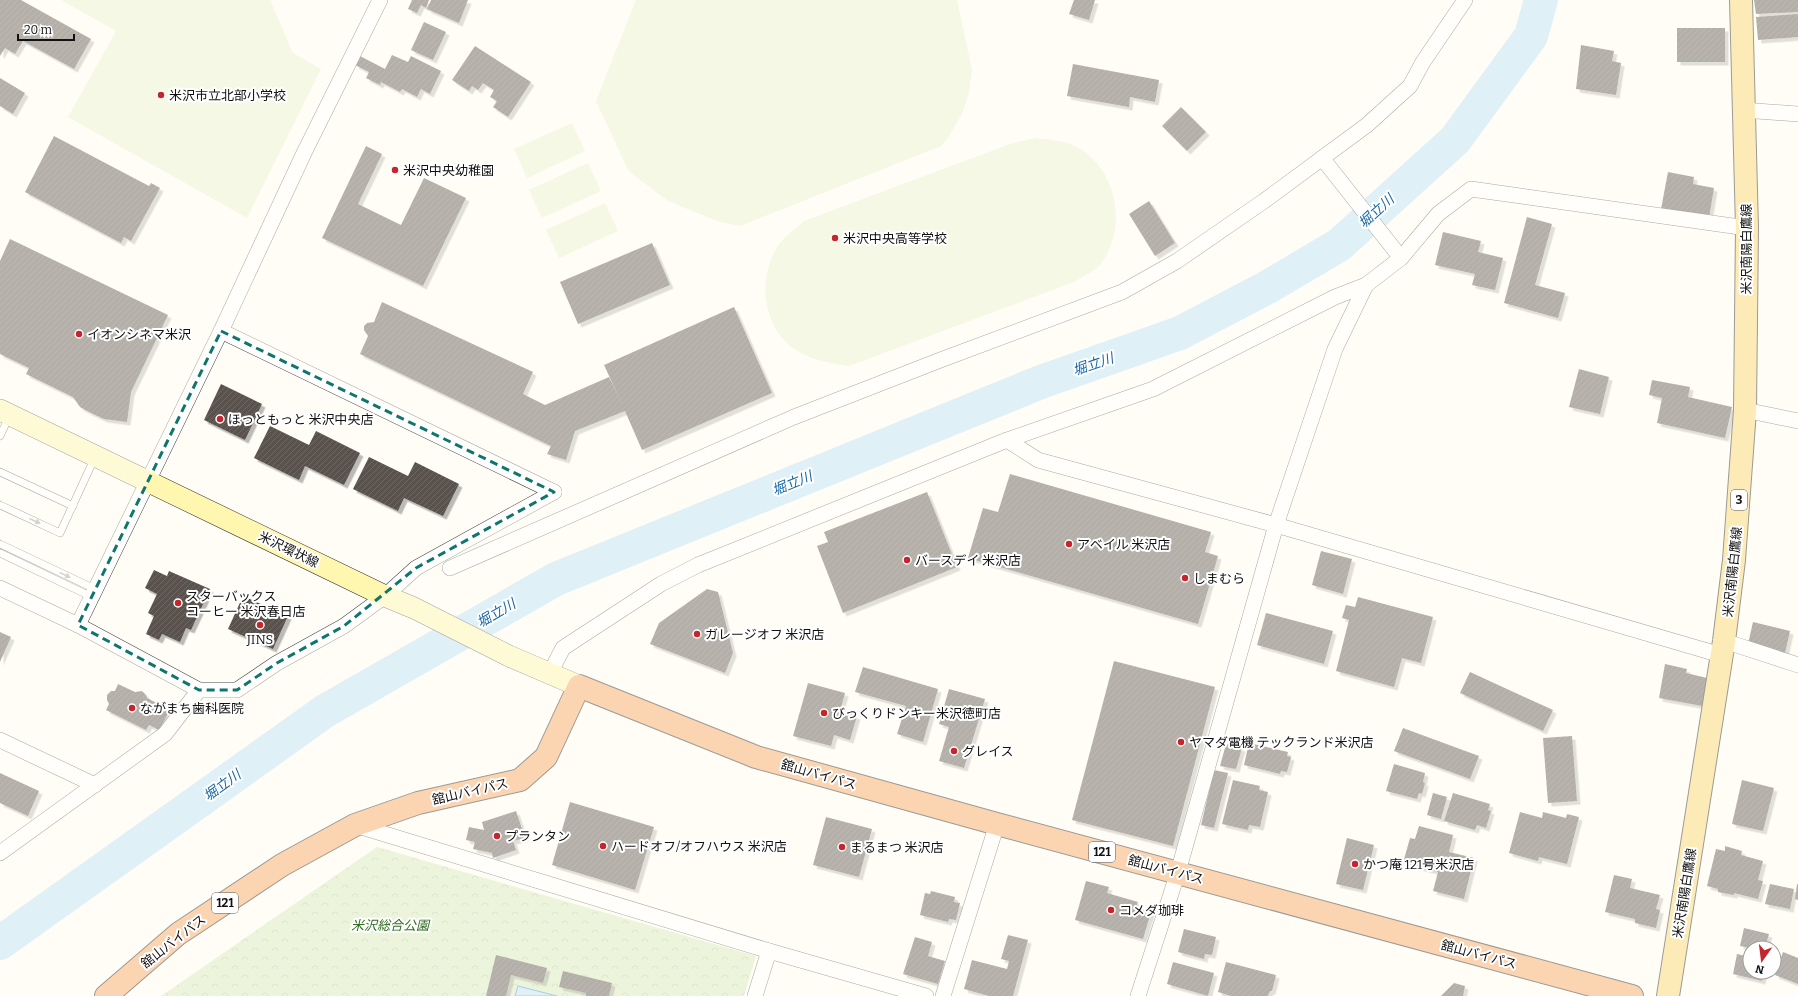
<svg xmlns="http://www.w3.org/2000/svg" width="1798" height="996" font-family="Bitter,'Noto Sans JP',serif">
<style>
.park{fill:url(#park-crowns)}
.pitch{fill:#e6f2cf}
.water{fill:#b9e0f7;stroke:#3f96cf}
.lines{fill:none;stroke-linecap:round;stroke-linejoin:round}
.river{stroke:#b9e0f7;stroke-width:34}
.building{fill:url(#building-hatch);filter:url(#shadow)}
.lane-casing{stroke:#444;stroke-width:8}
.street-casing{stroke:#444;stroke-width:16}
.secondary-casing{stroke:#333;stroke-width:22}
.primary-casing{stroke:#222;stroke-width:24}
.highway-casing{stroke:#222;stroke-width:24}
.lane{stroke:#fff;stroke-width:7}
.street{stroke:#fff;stroke-width:15}
.secondary{stroke:#fff6b0;stroke-width:21}
.primary{stroke:#f9d66b;stroke-width:22}
.highway{stroke:#f5a25d;stroke-width:22}
.oneway{fill:#a0a0a0}
.marked{fill:none;stroke:#0f766e;stroke-width:3;stroke-dasharray:8 5;stroke-linejoin:round}
.poi-dot{fill:#c4262e;stroke:#fff;stroke-width:1.5}
.labels{text-anchor:middle;stroke-width:4;stroke-linejoin:round;paint-order:stroke}
.shield{fill:#fff;stroke:#585858;stroke-width:1}
.shield-label{font-size:12px;font-weight:bold;fill:#111}
.poi-label{font-size:13px;fill:#111;stroke:#fff;text-anchor:start}
.street-label{font-size:13px;fill:#111;stroke:#fff}
.park-label{font-size:13px;font-style:italic;fill:#2f6b1f;stroke:#fff}
.water-label{font-size:14px;font-style:italic;fill:#1768a6;stroke:#fff}
</style>
<defs>
<pattern id="park-crowns" width="20" height="18" patternUnits="userSpaceOnUse"><rect width="20" height="18" fill="#d5ebbd"/><path d="M2 6a3 3 0 1 1 6 0M12 15a3 3 0 1 1 6 0" fill="none" stroke="#b6c8a1"/></pattern>
<pattern id="building-hatch" width="6" height="6" patternUnits="userSpaceOnUse"><rect width="6" height="6" fill="#5a524d"/><path d="M-1 1l2-2M0 6l6-6M5 7l2-2" fill="none" stroke="#6d6662"/></pattern>
<filter id="shadow"><feDropShadow dx="3.5" dy="3.5" stdDeviation="0" flood-color="#0004"/></filter>
</defs>
<rect width="100%" height="100%" fill="#fffdf5"/>
<polygon class="park" points="377,847 756,956 744,996 161,996"/>
<g class="pitch">
<polygon points="61,0 270,0 293,53 321,69 247,218 68,117 116,31"/>
<polygon points="636,0 957,0 972,70 969,93 962,114 950,135 941,146 740,226 717,221 668,201 635,176 628,170 596,101"/>
<polygon points="572,123 585,151 527,178 514,149"/>
<path d="M1036,138C1048,140 1061,140 1072,145C1107,159 1123,204 1113,238C1110,248 1105,261 1097,268C1091,273 1081,277 1074,282L849,366C828,363 806,359 789,345C762,321 759,279 776,249C782,238 794,230 804,221L1013,143Z"/>
<polygon points="588,163 601,191 542,218 529,190"/>
<polygon points="605,203 618,231 559,258 546,230"/>
</g>
<polygon class="water" points="518,986 557,996 515,996"/>
<g class="lines">
<polyline class="river" points="0,943 325,711 556,579 1041,382 1180,333 1266,288 1339,245 1455,140 1531,36 1541,0"/>
</g>
<g class="building">
<polygon points="0,0 21,0 91,39 74,69 23,41 15,54 5,48 0,56"/>
<polygon points="412,0 429,0 426,8 421,5 417,13 408,9"/>
<polygon points="431,0 468,0 459,23 427,9"/>
<polygon points="1074,0 1095,0 1089,20 1069,14"/>
<polygon points="1754,0 1798,0 1798,12 1756,14"/>
<polygon points="1798,14 1798,37 1758,40 1756,17"/>
<polygon points="424,22 446,32 433,60 411,50"/>
<rect x="1677" y="28" width="48" height="34"/>
<polygon points="1581,45 1614,51 1612,61 1621,63 1616,95 1576,89"/>
<polygon points="475,46 531,82 508,117 493,107 497,101 490,97 494,90 483,83 478,90 472,86 469,91 452,80"/>
<polygon points="392,55 408,62 411,56 441,71 430,94 421,89 417,97 402,89 400,92 381,82 380,85 366,78 369,72 355,65 360,56 385,69"/>
<polygon points="1073,64 1159,80 1155,102 1130,97 1129,107 1067,96"/>
<polygon points="0,78 25,93 13,114 0,106"/>
<polygon points="1181,107 1206,132 1187,151 1162,126"/>
<polygon points="54,136 149,186 151,183 160,188 131,241 124,237 121,243 25,192"/>
<polygon points="366,146 382,154 358,204 401,225 424,178 466,198 423,286 322,238"/>
<polygon points="1668,172 1694,177 1693,184 1714,188 1709,218 1661,209"/>
<polygon points="1149,201 1175,243 1155,256 1129,214"/>
<polygon points="1527,217 1552,224 1535,285 1565,293 1558,318 1504,303"/>
<polygon points="1443,232 1481,241 1478,252 1503,258 1495,290 1472,285 1475,274 1435,265"/>
<polygon points="10,239 168,315 131,392 127,422 104,419 91,413 80,407 73,397 26,374 29,368 0,354 0,261"/>
<polygon points="652,243 670,285 578,324 560,282"/>
<polygon points="382,302 533,372 523,394 545,405 609,377 622,404 604,365 734,307 772,393 642,450 625,411 575,431 566,460 547,454 551,446 360,354 368,336 364,330 364,326 367,323 374,322"/>
<polygon points="1579,369 1609,377 1600,414 1569,407"/>
<polygon points="1652,380 1690,387 1688,397 1732,407 1725,438 1657,423 1662,398 1649,395"/>
<polygon points="221,384 262,404 245,440 204,420"/>
<polygon points="270,426 309,445 316,431 360,453 344,485 305,466 299,480 254,458"/>
<polygon points="369,457 408,476 415,462 459,484 443,516 404,498 398,511 353,489"/>
<polygon points="1010,474 1211,532 1205,552 1218,556 1198,624 968,558 983,508 998,512"/>
<polygon points="927,492 957,567 843,613 817,546 828,542 824,532"/>
<polygon points="1321,551 1352,559 1343,594 1312,585"/>
<polygon points="154,570 167,576 169,571 210,589 191,630 186,628 180,642 162,634 159,640 146,634 154,616 148,613 157,594 145,588"/>
<polygon points="707,589 718,592 733,653 725,673 650,644 659,623"/>
<polygon points="243,596 288,616 273,649 228,629"/>
<polygon points="1358,597 1433,617 1421,663 1402,658 1394,687 1336,671 1349,620 1342,618 1346,605 1355,607"/>
<polygon points="1266,613 1333,631 1324,664 1257,645"/>
<polygon points="1753,622 1790,631 1785,653 1748,644"/>
<polygon points="0,632 11,637 0,662"/>
<polygon points="1114,661 1215,687 1173,846 1072,820"/>
<polygon points="1665,664 1687,669 1686,673 1707,678 1702,706 1659,698"/>
<polygon points="863,667 938,689 923,742 897,734 906,706 855,692"/>
<polygon points="1470,672 1553,710 1543,731 1460,693"/>
<polygon points="808,683 845,693 840,711 857,716 850,740 834,735 831,746 793,736"/>
<polygon points="118,684 135,692 142,691 146,695 147,698 170,710 159,730 149,725 146,730 106,710 109,704 107,700 107,695 111,691 115,691"/>
<polygon points="949,689 985,699 964,768 939,761 949,727 939,724"/>
<polygon points="1403,728 1479,756 1470,779 1394,751"/>
<polygon points="1572,736 1577,801 1548,803 1543,738"/>
<polygon points="1249,743 1288,752 1287,756 1291,757 1287,772 1281,771 1280,774 1244,765"/>
<polygon points="1226,744 1242,748 1236,769 1220,766"/>
<polygon points="1394,764 1425,773 1423,782 1425,783 1422,794 1419,793 1417,799 1386,791"/>
<polygon points="1214,770 1228,773 1214,828 1201,825"/>
<polygon points="0,773 39,791 28,816 0,803"/>
<polygon points="1233,780 1260,786 1259,790 1268,792 1260,827 1249,825 1248,830 1222,824"/>
<polygon points="1742,780 1774,788 1763,831 1732,824"/>
<polygon points="1433,793 1447,797 1441,819 1427,815"/>
<polygon points="1453,793 1490,804 1488,810 1491,811 1486,828 1477,825 1475,830 1444,821"/>
<polygon points="570,802 654,827 635,890 552,865"/>
<polygon points="516,811 525,838 513,841 516,850 493,858 492,853 473,849 475,842 466,840 469,827 484,830 482,822"/>
<polygon points="1520,812 1542,818 1543,812 1566,818 1567,814 1579,817 1567,864 1539,857 1538,861 1509,853"/>
<polygon points="826,817 872,829 859,877 813,865"/>
<polygon points="1419,826 1453,835 1449,852 1474,858 1464,899 1433,891 1438,872 1403,863 1410,838 1415,839"/>
<polygon points="1347,838 1374,845 1363,890 1336,884"/>
<polygon points="1725,846 1742,851 1741,855 1763,861 1758,880 1763,881 1758,899 1734,893 1734,895 1718,892 1718,889 1707,886 1716,849 1725,851"/>
<polygon points="1614,875 1632,879 1630,888 1660,895 1656,909 1660,910 1656,928 1635,923 1635,919 1605,912"/>
<polygon points="1086,881 1109,887 1107,893 1138,902 1136,908 1151,912 1143,939 1075,920"/>
<polygon points="1770,884 1794,889 1790,909 1765,904"/>
<polygon points="1797,884 1798,884 1798,900 1795,899"/>
<polygon points="931,891 955,897 954,902 960,903 956,920 949,919 948,922 920,915 925,893 930,894"/>
<polygon points="1744,928 1769,934 1765,948 1750,948 1740,946"/>
<polygon points="1184,929 1216,937 1212,955 1205,954 1204,959 1178,952"/>
<polygon points="1008,935 1028,940 1013,996 989,996 964,989 972,960 1007,969 1009,961 1001,959"/>
<polygon points="915,937 932,942 928,956 945,961 938,984 903,974"/>
<polygon points="1783,952 1798,958 1798,984 1775,975"/>
<polygon points="1737,954 1750,957 1750,972 1764,972 1762,981 1733,974"/>
<polygon points="496,955 547,968 543,983 511,975 506,996 486,996"/>
<polygon points="1173,962 1214,973 1208,996 1167,984"/>
<polygon points="1226,962 1276,975 1272,991 1270,991 1268,996 1231,996 1218,992"/>
<polygon points="563,971 612,983 609,996 586,996 586,993 559,987"/>
<polygon points="1454,983 1465,986 1463,996 1441,996"/>
</g>
<g class="lines">
<g class="lane-casing">
<g id="lane">
<polyline points="0,436 9,417"/>
<polyline points="0,472 73,506"/>
<polyline points="0,505 60,533 95,457"/>
<polyline points="0,544 95,589"/>
<polyline points="0,553 92,597"/>
</g>
</g>
<g class="street-casing">
<g id="street">
<polyline points="1743,110 1798,114"/>
<polyline points="1322,158 1401,258"/>
<polyline points="221,331 554,492"/>
<polyline points="1745,410 1798,421"/>
<polyline points="1007,440 1038,460 1276,525 1721,655"/>
<polyline points="450,568 794,417 943,359 1122,292 1177,261 1264,201 1367,125 1410,86 1423,62 1465,0"/>
<polyline points="0,588 78,625 199,690 237,690 277,663 344,626 385,596 416,568 554,492"/>
<polyline points="78,625 221,331 304,153 380,0"/>
<polyline points="1724,641 1798,665"/>
<polyline points="550,673 563,648 661,584 698,565 1007,440 1153,389 1335,297 1366,285 1401,258 1438,214 1471,189 1747,228"/>
<polyline points="0,740 95,785"/>
<polyline points="355,825 769,951 926,996"/>
<polyline points="0,853 165,734 199,690"/>
<polyline points="755,996 769,951"/>
<polyline points="943,996 997,824"/>
<polyline points="1138,996 1178,872 1276,525 1335,349 1366,285"/>
</g>
</g>
<g class="secondary-casing">
<polyline id="secondary" points="0,410 385,596 414,608 509,656 579,686"/>
</g>
<g class="primary-casing">
<polyline id="primary" points="1668,996 1724,641 1734,560 1745,410 1747,228 1741,0"/>
</g>
<g class="highway-casing">
<polyline id="highway" points="106,996 178,934 282,865 355,825 418,803 520,780 546,757 579,686 756,757 997,824 1632,996"/>
</g>
<use href="#lane" class="lane"/>
<use href="#street" class="street"/>
<use href="#secondary" class="secondary"/>
<use href="#primary" class="primary"/>
<use href="#highway" class="highway"/>
</g>
<defs><path id="oneway-solid" d="M-6-.8H1V-3.2L6.5 0L1 3.2V.8H-6Z"/></defs>
<g class="oneway">
<use href="#oneway-solid" transform="translate(35 521) rotate(25)"/>
<use href="#oneway-solid" transform="translate(65 575) rotate(26)"/>
</g>
<path d="M0 0H1798V996H0ZM221,331L554,492L416,568L344,626L277,663L237,690H199L78,625Z" fill="#fffdf5" fill-opacity=".55" fill-rule="evenodd"/>
<path class="marked" d="M221,331L554,492L416,568L344,626L277,663L237,690H199L78,625Z"/>
<g class="poi-dot">
<circle cx="161" cy="95" r="4"/>
<circle cx="395" cy="170" r="4"/>
<circle cx="835" cy="238" r="4"/>
<circle cx="79" cy="334" r="4"/>
<circle cx="220" cy="419" r="4"/>
<circle cx="1069" cy="544" r="4"/>
<circle cx="907" cy="560" r="4"/>
<circle cx="1185" cy="578" r="4"/>
<circle cx="178" cy="603" r="4"/>
<circle cx="260" cy="625" r="4"/>
<circle cx="697" cy="634" r="4"/>
<circle cx="132" cy="708" r="4"/>
<circle cx="824" cy="713" r="4"/>
<circle cx="1181" cy="742" r="4"/>
<circle cx="954" cy="751" r="4"/>
<circle cx="497" cy="836" r="4"/>
<circle cx="603" cy="846" r="4"/>
<circle cx="842" cy="847" r="4"/>
<circle cx="1355" cy="864" r="4"/>
<circle cx="1111" cy="910" r="4"/>
</g>
<g class="labels">
<g class="shield">
<rect x="1731" y="490" width="16" height="20" rx="3"/>
<rect x="1089" y="842" width="26" height="20" rx="3"/>
<rect x="212" y="893" width="26" height="20" rx="3"/>
</g>
<g class="shield-label">
<text x="1739" y="504">3</text>
<text x="1102" y="856">121</text>
<text x="225" y="907">121</text>
</g>
<g class="poi-label">
<text x="169" y="100">米沢市立北部小学校</text>
<text x="403" y="175">米沢中央幼稚園</text>
<text x="843" y="243">米沢中央高等学校</text>
<text x="87" y="339">イオンシネマ米沢</text>
<text x="228" y="424">ほっともっと 米沢中央店</text>
<text x="1077" y="549">アベイル 米沢店</text>
<text x="915" y="565">バースデイ 米沢店</text>
<text x="1193" y="583">しまむら</text>
<text x="186" y="601">スターバックス<tspan x="186" dy="15">コーヒー 米沢春日店</tspan></text>
<text x="705" y="639">ガレージオフ 米沢店</text>
<text x="260" y="644" text-anchor="middle">JINS</text>
<text x="140" y="713">ながまち歯科医院</text>
<text x="832" y="718">びっくりドンキー米沢徳町店</text>
<text x="1189" y="747">ヤマダ電機 テックランド米沢店</text>
<text x="962" y="756">グレイス</text>
<text x="505" y="841">プランタン</text>
<text x="611" y="851">ハードオフ/オフハウス 米沢店</text>
<text x="850" y="852">まるまつ 米沢店</text>
<text x="1363" y="869">かつ庵 121号米沢店</text>
<text x="1119" y="915">コメダ珈琲</text>
</g>
<g class="street-label">
<text transform="translate(1746 249) rotate(-90)" y="5">米沢南陽白鷹線</text>
<text transform="translate(289 549) rotate(26)" y="5">米沢環状線</text>
<text transform="translate(1732 572) rotate(-84)" y="5">米沢南陽白鷹線</text>
<text transform="translate(819 774) rotate(16)" y="5">舘山バイパス</text>
<text transform="translate(470 791) rotate(-13)" y="5">舘山バイパス</text>
<text transform="translate(1166 869) rotate(15)" y="5">舘山バイパス</text>
<text transform="translate(1684 893) rotate(-81)" y="5">米沢南陽白鷹線</text>
<text transform="translate(173 941) rotate(-38)" y="5">舘山バイパス</text>
<text transform="translate(1479 954) rotate(15)" y="5">舘山バイパス</text>
</g>
<g class="park-label">
<text x="390" y="930">米沢総合公園</text>
</g>
<g class="water-label">
<text transform="translate(1376 211) rotate(-42)" y="5">堀立川</text>
<text transform="translate(1093 364) rotate(-19)" y="5">堀立川</text>
<text transform="translate(792 483) rotate(-22)" y="5">堀立川</text>
<text transform="translate(496 613) rotate(-30)" y="5">堀立川</text>
<text transform="translate(222 785) rotate(-36)" y="5">堀立川</text>
</g>
</g>
<g transform="translate(1762 960) rotate(194)"><circle r="19" fill="#ffffff" stroke="#a0a0a0"/>
<path d="M0-3L7 15L0 10L-7 15Z" fill="#c4262e"/>
<text y="-6" font-size="11" font-weight="bold" text-anchor="middle" fill="#111111">N</text>
</g>
<path d="M18 34v6h56v-6" fill="none" stroke="#111111" stroke-width="2"/>
<text x="24" y="34" font-size="12" fill="#111111" stroke="#ffffff" stroke-width="3" paint-order="stroke">20 m</text>
</svg>
